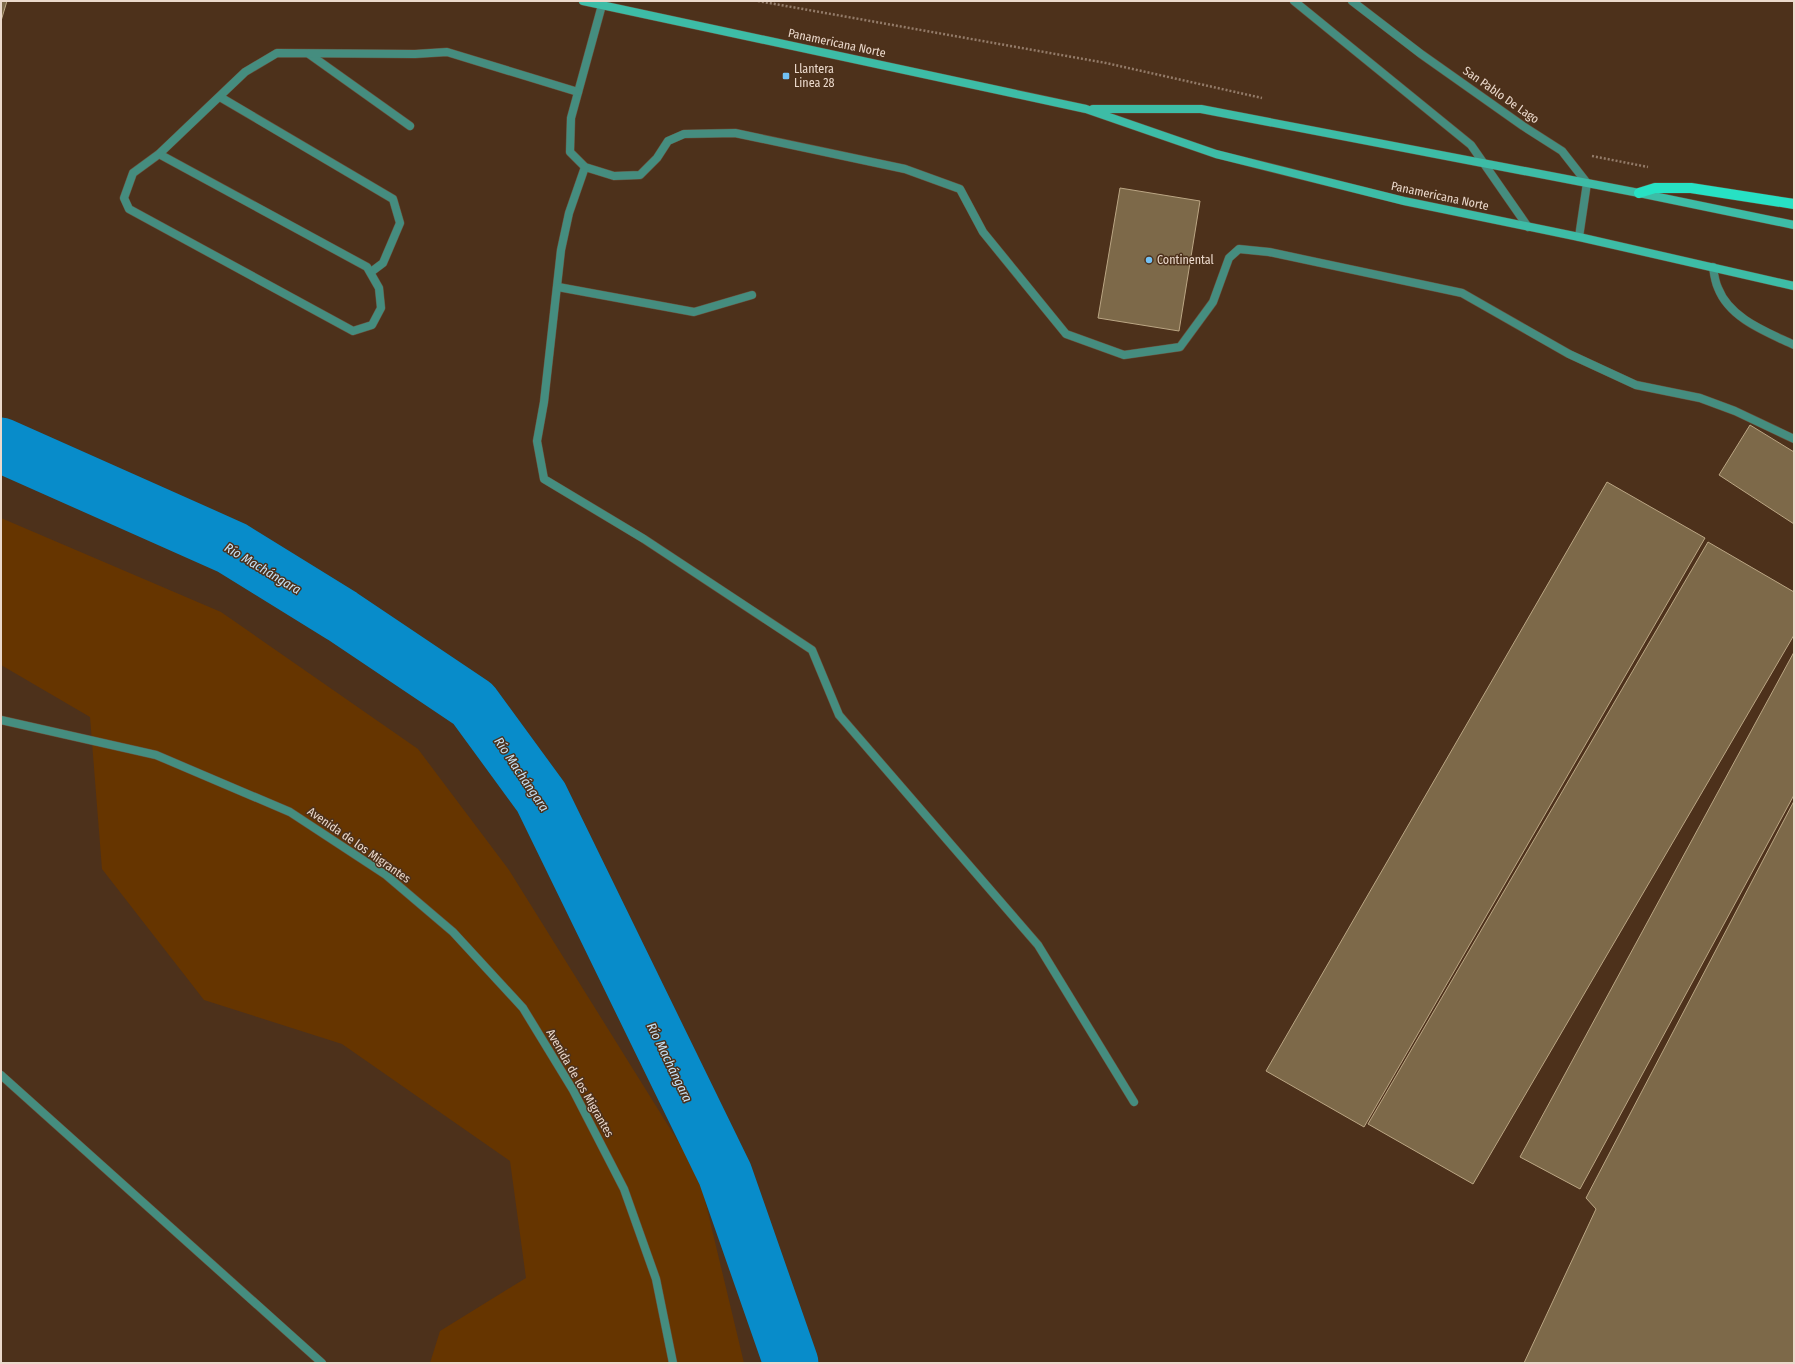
<svg xmlns="http://www.w3.org/2000/svg" width="1795" height="1364" font-family="'Fira Sans Condensed',sans-serif">
<style>
.green{fill:#663500}
.lines{fill:none;stroke-linecap:round;stroke-linejoin:round}
.river{stroke:#088cca;stroke-width:55}
.building{fill:#7d6949;stroke:#bba684}
.service-casing{stroke:#694f3b;stroke-width:9}
.minor-casing{stroke:#694f3b;stroke-width:9}
.secondary-casing{stroke:#694f3b;stroke-width:9}
.primary-casing{stroke:#694f3b;stroke-width:11}
.path{stroke:#937b69;stroke-width:2.5;stroke-dasharray:2 2;stroke-linecap:butt}
.service{stroke:#458d7f;stroke-width:8}
.minor{stroke:#458d7f;stroke-width:8}
.secondary{stroke:#3dbca6;stroke-width:8}
.primary{stroke:#27e1c4;stroke-width:10}
.poi-dot{fill:#72c1f5;stroke:#4d311b;stroke-width:1.5}
.labels{text-anchor:middle;stroke-width:3;stroke-linejoin:round;paint-order:stroke}
.street-label{font-size:12px;fill:#ebd9cc;stroke:#4d311b}
.poi-label{font-size:12px;fill:#ebd9cc;stroke:#4d311b;text-anchor:start}
.water-label{font-size:13px;font-style:italic;fill:#c4e0f3;stroke:#4d311b}
</style>
<rect width="100%" height="100%" fill="#4d311b"/>
<polygon class="green" points="1,518 221,612 418,749 509,870 699,1175 744,1363 430,1363 440,1331 526,1278 510,1161 342,1044 204,1000 102,869 90,717 1,665"/>
<g class="lines">
<polyline class="river" points="1,445 232,548 342,616 473,704 541,797 725,1174 791,1363"/>
</g>
<g class="building">
<polygon points="1,1 7,1 1,21"/>
<polygon points="1120,188 1200,201 1179,331 1098,318"/>
<polygon points="1750,425 1794,452 1794,524 1719,475"/>
<polygon points="1607,482 1705,538 1364,1127 1266,1071"/>
<polygon points="1708,542 1794,592 1794,635 1473,1184 1368,1124"/>
<polygon points="1794,652 1794,795 1580,1189 1520,1157"/>
<polygon points="1794,801 1794,1363 1524,1363 1596,1209 1586,1198"/>
</g>
<g class="lines">
<g class="service-casing">
<g id="service">
<polyline points="602,5 571,118 570,152 585,167 614,176 640,175 657,158 668,141 684,134 735,133 905,169 960,189 983,232 1066,334 1124,355 1180,347 1213,302 1229,258 1239,249 1269,252 1462,293 1569,354 1636,385 1700,398 1735,411 1794,439"/>
<polyline points="309,54 410,126"/>
<polyline points="220,97 393,199 400,223 383,263 371,272"/>
<polyline points="159,154 367,267 379,288 381,308 372,325 353,331 129,209 124,198 133,173 159,154 245,72 277,53 415,54 447,52 578,92"/>
<polyline points="585,167 569,213 561,250 544,402 537,441 544,479 644,539 812,650 839,715 1038,945 1134,1102"/>
<path d="M1713,267C1714,274 1715,282 1718,288C1730,319 1767,332 1794,345"/>
<polyline points="558,287 694,312 752,295"/>
<polyline points="1,1075 322,1363"/>
</g>
</g>
<g class="minor-casing">
<g id="minor">
<polyline points="1294,1 1471,145 1528,227"/>
<polyline points="1352,1 1421,54 1523,126 1562,151 1587,183 1579,237"/>
<polyline points="1,720 156,755 290,812 386,875 453,932 523,1008 573,1090 624,1189 656,1279 673,1363"/>
</g>
</g>
<g class="secondary-casing">
<g id="secondary">
<polyline points="583,1 1086,109 1216,154 1404,201 1579,237 1794,286"/>
<polyline points="1093,109 1201,109 1639,193 1794,225"/>
</g>
</g>
<g class="primary-casing">
<polyline id="primary" points="1639,193 1655,188 1691,188 1794,204"/>
</g>
<g class="path">
<polyline points="758,1 1106,63 1262,98"/>
<polyline points="1592,156 1648,167"/>
</g>
<use href="#service" class="service"/>
<use href="#minor" class="minor"/>
<use href="#secondary" class="secondary"/>
<use href="#primary" class="primary"/>
</g>
<g class="poi-dot">
<rect x="782" y="72" width="8" height="8" rx="2"/>
<circle cx="1149" cy="260" r="4"/>
</g>
<g class="labels">
<g class="street-label">
<text transform="translate(837 43) rotate(12)" y="4">Panamericana Norte</text>
<text transform="translate(1501 95) rotate(35)" y="4">San Pablo De Lago</text>
<text transform="translate(1440 196) rotate(12)" y="4">Panamericana Norte</text>
<text transform="translate(359 845) rotate(35)" y="4">Avenida de los Migrantes</text>
<text transform="translate(580 1083) rotate(60)" y="4">Avenida de los Migrantes</text>
</g>
<g class="poi-label">
<text x="794" y="73">Llantera<tspan x="794" dy="14">Linea 28</tspan></text>
<text x="1157" y="264">Continental</text>
</g>
<g class="water-label">
<text transform="translate(263 568) rotate(31)" y="5">Río Machángara</text>
<text transform="translate(522 774) rotate(56)" y="5">Río Machángara</text>
<text transform="translate(670 1062) rotate(64)" y="5">Río Machángara</text>
</g>
</g>
<rect width="1795" height="1364" fill="none" stroke="#ebd9cc" stroke-width="4"/>
</svg>
